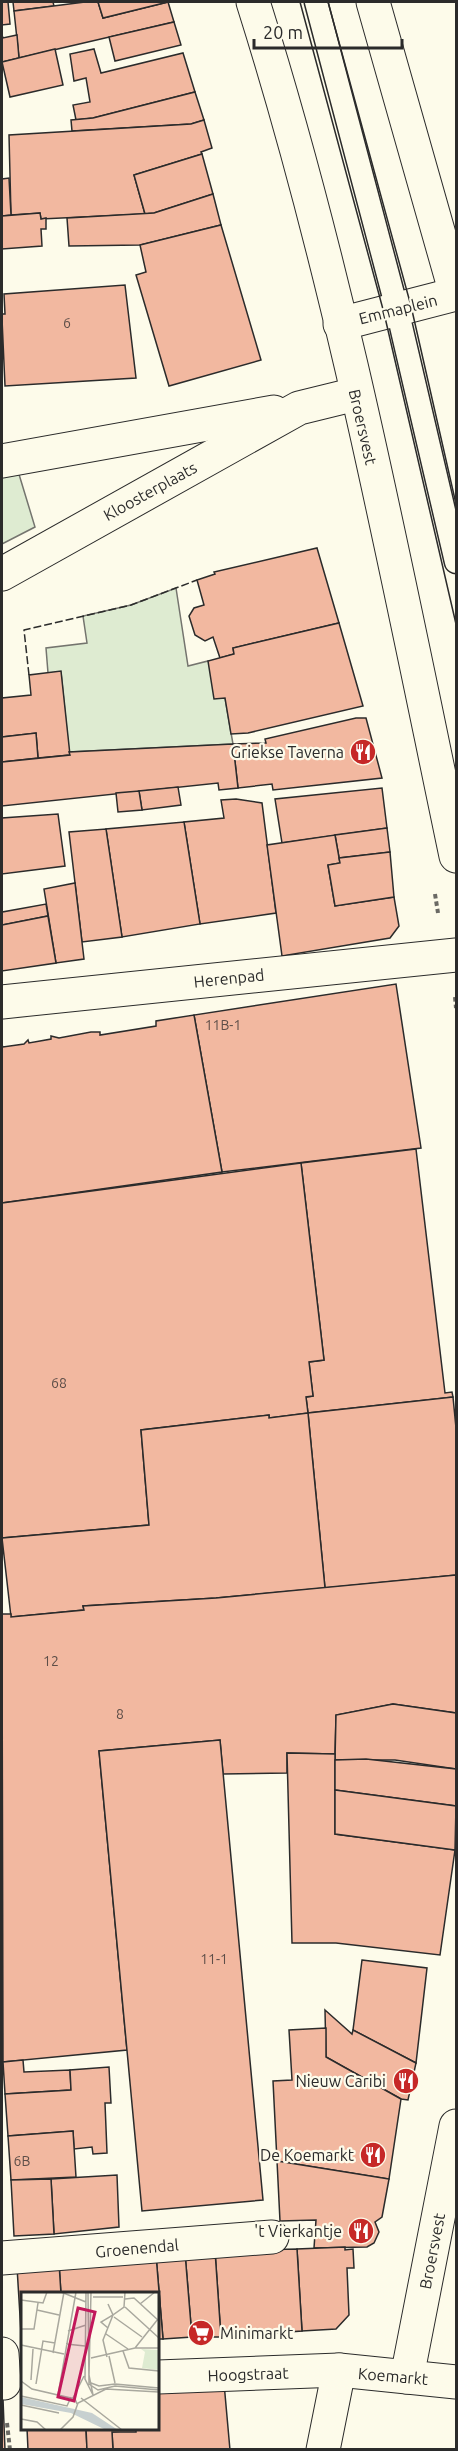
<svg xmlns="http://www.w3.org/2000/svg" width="458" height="2451" font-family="Ubuntu,sans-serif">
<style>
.green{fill:#deebd1;stroke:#74746e;stroke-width:1.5}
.building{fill:#f2b8a0;stroke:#2b2b2b;stroke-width:1.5}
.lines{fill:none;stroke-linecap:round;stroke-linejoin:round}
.lane-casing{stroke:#2b2b2b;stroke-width:25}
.street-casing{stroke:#2b2b2b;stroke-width:35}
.secondary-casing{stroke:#2b2b2b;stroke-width:35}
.path{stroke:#6a6964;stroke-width:4;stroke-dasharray:4.5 3;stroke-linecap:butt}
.lane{stroke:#fdfbea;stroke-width:22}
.street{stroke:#fdfbea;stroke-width:33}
.secondary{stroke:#fdfbea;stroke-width:33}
.tram{stroke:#2b2b2b;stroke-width:1.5}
.fence{stroke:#2b2b2b;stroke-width:1.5;stroke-dasharray:8 3;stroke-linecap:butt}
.labels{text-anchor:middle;stroke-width:4.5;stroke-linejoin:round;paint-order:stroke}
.number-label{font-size:14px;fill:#5d4e48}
.street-label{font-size:16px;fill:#2b2b2b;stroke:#fdfbea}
.poi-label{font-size:16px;fill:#2b2b2b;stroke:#fdfbea;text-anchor:end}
.inset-road{fill:none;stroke:#a9a89e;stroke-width:1.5}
.view{fill:#c2185b;fill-opacity:0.15;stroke:#c2185b;stroke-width:3}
.inset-edge{fill:none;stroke:#2b2b2b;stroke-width:3}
</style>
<rect width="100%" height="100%" fill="#fdfbea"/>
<g class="green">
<polygon points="18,471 35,527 2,544 2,473"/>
<polygon points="176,588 188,666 208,661 225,698 233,744 69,752 61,672 48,673 46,648 87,643 83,616 131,605"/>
</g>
<g class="building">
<polygon points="2,2 8,2 10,24 2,25"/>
<polygon points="13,2 53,2 54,6 14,11"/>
<polygon points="85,2 98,2 103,18 168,2 174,22 19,58 14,11"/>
<polygon points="98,2 168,2 103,18"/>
<polygon points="174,22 181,45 115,61 109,37"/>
<polygon points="2,35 3,38 17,35 19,58 2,62"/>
<polygon points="55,49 63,85 10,97 2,62"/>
<polygon points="94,49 101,73 183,53 195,92 93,118 76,120 73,105 90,102 86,78 74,81 70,54"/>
<polygon points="195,92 204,120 191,124 72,131 71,120 93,118"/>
<polygon points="204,120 212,148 201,152 202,154 134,175 145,214 41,219 40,213 11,215 9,135 191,124"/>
<polygon points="202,154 213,194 154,213 145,214 134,175"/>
<polygon points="9,178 11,215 2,216 2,179"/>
<polygon points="213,194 221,225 140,245 69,246 67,218 154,213"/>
<polygon points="40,213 41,219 46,218 46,229 41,229 42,246 2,249 2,216"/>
<polygon points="221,225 261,360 169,386 136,275 146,272 140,245"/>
<polygon points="125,285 136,378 5,386 2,319 2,314 5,314 4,294"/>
<polygon points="317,548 339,623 233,648 234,654 220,658 213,637 205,641 195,635 189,616 194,608 204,605 197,580 215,574 214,572"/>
<polygon points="339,623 363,706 248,733 231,734 225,698 214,699 208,661 234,654 233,648"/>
<polygon points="61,671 70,755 38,758 36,733 2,737 2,698 31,695 29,675"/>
<polygon points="356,718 366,718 382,778 273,790 272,784 238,788 233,744 266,743 265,739"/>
<polygon points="36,733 38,758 2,762 2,737"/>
<polygon points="233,744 238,788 219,790 218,783 2,806 2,762 70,755 69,752"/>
<polygon points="178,787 181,805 142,810 139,791"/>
<polygon points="382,788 387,828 282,843 275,799"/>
<polygon points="139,791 142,810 118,812 116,793"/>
<polygon points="236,799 262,803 276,913 200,924 184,822 224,818 221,800"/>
<polygon points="58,814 65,866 2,874 2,818"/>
<polygon points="184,822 200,924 122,937 106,829"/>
<polygon points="387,828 390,852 339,858 335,835"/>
<polygon points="106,829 122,937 82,942 69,832"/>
<polygon points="335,835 340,863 328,865 335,906 394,897 399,926 390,938 282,956 267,845"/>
<polygon points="390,852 394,897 335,906 328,865 340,863 339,858"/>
<polygon points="75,883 84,959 56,963 44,889"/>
<polygon points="46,904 48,916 2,925 2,908 2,912"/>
<polygon points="48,916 56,963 2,971 2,925"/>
<polygon points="396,984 421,1148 222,1172 194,1015"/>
<polygon points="194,1015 222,1172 2,1203 2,1045 3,1047 24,1044 28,1040 29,1043 51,1039 51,1036 59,1038 91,1032 100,1032 100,1035 156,1026 156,1021"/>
<polygon points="416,1149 445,1393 452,1392 453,1397 308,1413 306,1397 313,1396 309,1362 324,1360 301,1163"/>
<polygon points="301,1163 324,1360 309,1362 313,1396 306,1397 308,1413 269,1418 269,1415 141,1430 149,1525 2,1538 2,1203"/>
<polygon points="453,1397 456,1428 456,1575 325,1588 308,1413"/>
<polygon points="308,1413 325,1588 216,1598 83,1606 84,1610 11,1617 2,1538 149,1525 141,1430 269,1415 269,1418"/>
<polygon points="456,1575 456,1713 393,1704 336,1715 335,1754 287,1753 287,1773 223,1774 220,1740 99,1751 127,2050 3,2062 2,1614 11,1614 11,1617 84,1610 83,1606 216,1598"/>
<polygon points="393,1704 456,1713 456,1769 395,1760 335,1760 336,1715"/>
<polygon points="220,1740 263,2200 142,2211 99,1751"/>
<polygon points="287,1753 335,1754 335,1834 455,1850 440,1955 336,1943 292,1943"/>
<polygon points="366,1759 456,1769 456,1806 335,1790 335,1760"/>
<polygon points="335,1790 456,1806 455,1850 335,1834"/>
<polygon points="362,1960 427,1968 416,2063 353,2030"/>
<polygon points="325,2010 352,2034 353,2030 416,2063 408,2100 401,2099 326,2057"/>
<polygon points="326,2028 326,2057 401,2099 389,2179 277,2161 273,2081 292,2080 289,2030"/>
<polygon points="23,2060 24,2072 70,2070 71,2090 5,2094 3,2062"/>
<polygon points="109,2067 111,2103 105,2103 107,2153 93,2154 92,2147 74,2149 73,2131 8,2136 5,2094 71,2090 70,2070"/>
<polygon points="73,2131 76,2177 11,2180 8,2136"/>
<polygon points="277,2161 389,2179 382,2217 375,2222 379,2232 374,2243 367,2247 314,2248 316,2220 280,2221"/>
<polygon points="117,2175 119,2227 54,2234 51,2179"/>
<polygon points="51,2179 54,2234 14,2236 11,2180"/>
<polygon points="345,2247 345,2250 353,2249 354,2268 347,2268 349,2315 336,2329 302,2331 297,2249"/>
<polygon points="297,2249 302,2331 221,2337 215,2251"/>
<polygon points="215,2251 221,2337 192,2337 185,2253"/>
<polygon points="185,2253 192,2337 163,2339 156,2255"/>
<polygon points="156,2255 163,2339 158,2339 158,2294 61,2294 59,2263"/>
<polygon points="59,2263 61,2294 22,2294 22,2349 17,2267"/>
<polygon points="224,2383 230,2450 113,2450 112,2432 158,2428 158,2389"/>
<polygon points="2,2399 3,2399 5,2450 2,2450"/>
<polygon points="27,2428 86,2428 87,2450 28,2450"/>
<polygon points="86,2428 136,2428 136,2432 112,2432 113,2450 87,2450"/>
</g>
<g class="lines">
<g class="lane-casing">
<polyline id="lane" points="316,2 397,309 456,562"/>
</g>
<g class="street-casing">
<g id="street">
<polyline points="340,324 456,294"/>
<polyline points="2,461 274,412"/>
<polyline points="2,574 299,408 356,394"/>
<polyline points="2,1002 456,955"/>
<polyline points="2,2258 272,2237"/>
<polyline points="2,2354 4,2383"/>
<polyline points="158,2377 339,2370 456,2382"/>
<polyline points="407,2377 456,2126"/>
<polyline points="323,2450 339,2370"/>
</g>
</g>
<g class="secondary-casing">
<g id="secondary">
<path d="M253,2C341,280 396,570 456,856"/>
<polyline points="373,2 456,294"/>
</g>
</g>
<g class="path">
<polyline points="435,894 438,913"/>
<polyline points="455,997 456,1008"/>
<polyline points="7,2423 10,2450"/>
</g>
<use href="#lane" class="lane"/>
<use href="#street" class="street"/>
<use href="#secondary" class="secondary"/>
<g class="tram">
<polyline points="300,2 384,313 456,624"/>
<polyline points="328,2 411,306 456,504"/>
</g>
<polyline class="fence" points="29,675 24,630 131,605 197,580"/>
</g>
<defs>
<g id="restaurant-disc" transform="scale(1.35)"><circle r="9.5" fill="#c62828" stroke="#fdfbea"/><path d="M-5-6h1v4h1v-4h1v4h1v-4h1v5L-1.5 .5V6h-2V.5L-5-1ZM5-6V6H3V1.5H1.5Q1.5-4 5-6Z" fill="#fff"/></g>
<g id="supermarket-disc" transform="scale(1.35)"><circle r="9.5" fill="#c62828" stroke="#fdfbea"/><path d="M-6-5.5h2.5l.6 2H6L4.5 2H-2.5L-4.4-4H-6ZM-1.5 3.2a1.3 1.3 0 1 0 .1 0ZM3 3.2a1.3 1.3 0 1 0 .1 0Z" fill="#fff"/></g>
</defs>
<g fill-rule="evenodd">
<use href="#restaurant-disc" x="363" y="752"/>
<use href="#restaurant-disc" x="406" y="2081"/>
<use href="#restaurant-disc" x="373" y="2155"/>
<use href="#restaurant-disc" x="361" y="2231"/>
<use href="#supermarket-disc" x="201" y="2333"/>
</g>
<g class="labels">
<g class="number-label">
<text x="67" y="328">6</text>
<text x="223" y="1030">11B-1</text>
<text x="59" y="1388">68</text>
<text x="51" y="1666">12</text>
<text x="120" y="1719">8</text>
<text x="214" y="1964">11-1</text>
<text x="22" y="2166">6B</text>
</g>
<g class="street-label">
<text transform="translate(398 309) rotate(-14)" y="6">Emmaplein</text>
<text transform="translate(363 427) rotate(77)" y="6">Broersvest</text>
<text transform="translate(150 491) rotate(-29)" y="6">Kloosterplaats</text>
<text transform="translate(229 978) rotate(-6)" y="6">Herenpad</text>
<text transform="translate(137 2248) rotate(-5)" y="6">Groenendal</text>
<text transform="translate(432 2251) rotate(-79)" y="6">Broersvest</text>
<text transform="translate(248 2374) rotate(-2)" y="6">Hoogstraat</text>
<text transform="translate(393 2376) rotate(5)" y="6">Koemarkt</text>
</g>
<g class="poi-label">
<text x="344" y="758">Griekse Taverna</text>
<text x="386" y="2087">Nieuw Caribi</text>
<text x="354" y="2161">De Koemarkt</text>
<text x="342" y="2237">'t Vierkantje</text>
<text x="220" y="2339" text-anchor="start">Minimarkt</text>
</g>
</g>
<g transform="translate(21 2292)">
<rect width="138" height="138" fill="#fdfbea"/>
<path d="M120,57L138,58V78L121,76L124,60Z" fill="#deebd1"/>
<path d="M0,105L71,121L97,138H85L50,121L0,112Z" fill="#c7d0d0"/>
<path class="inset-road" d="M40,0L65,10M65,0L64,87L72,103M67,0L68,92L77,98L94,94L138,98M70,0L68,83L72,103M72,5H102M104,7L113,6L138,29M0,8L22,11L26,0M119,12L134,0M104,15L138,46M16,18L38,23M93,25L121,45M87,36L80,30L92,23L87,12M0,37H13L17,11M47,39L65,33M85,42L107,57M45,52L64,54M0,53L43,62M114,56L137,27M102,59L108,76L138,79M32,61L43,0M88,64L94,91M86,65L82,48L92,23L103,15L104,0M70,66L114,56H138M10,88L12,57M0,89L11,97L54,107L56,112M70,91L78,94L94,92L138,96M15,92L22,49L34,51M37,103L55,0M0,104L46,114L50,105M52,106L63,84M60,106L101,138M0,113L38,121M0,127L16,130L25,138M39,138L52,125L57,111L85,97L138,100"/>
<path class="view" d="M57,16L74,20L53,109L37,105Z"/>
<rect width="138" height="138" class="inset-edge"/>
</g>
<rect width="458" height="2451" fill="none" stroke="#2b2b2b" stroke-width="6"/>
<path d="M254 39v9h148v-9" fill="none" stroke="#2b2b2b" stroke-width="3"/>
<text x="263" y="39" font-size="18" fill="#2b2b2b" stroke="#fdfbea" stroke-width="4.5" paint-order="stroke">20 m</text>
</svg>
